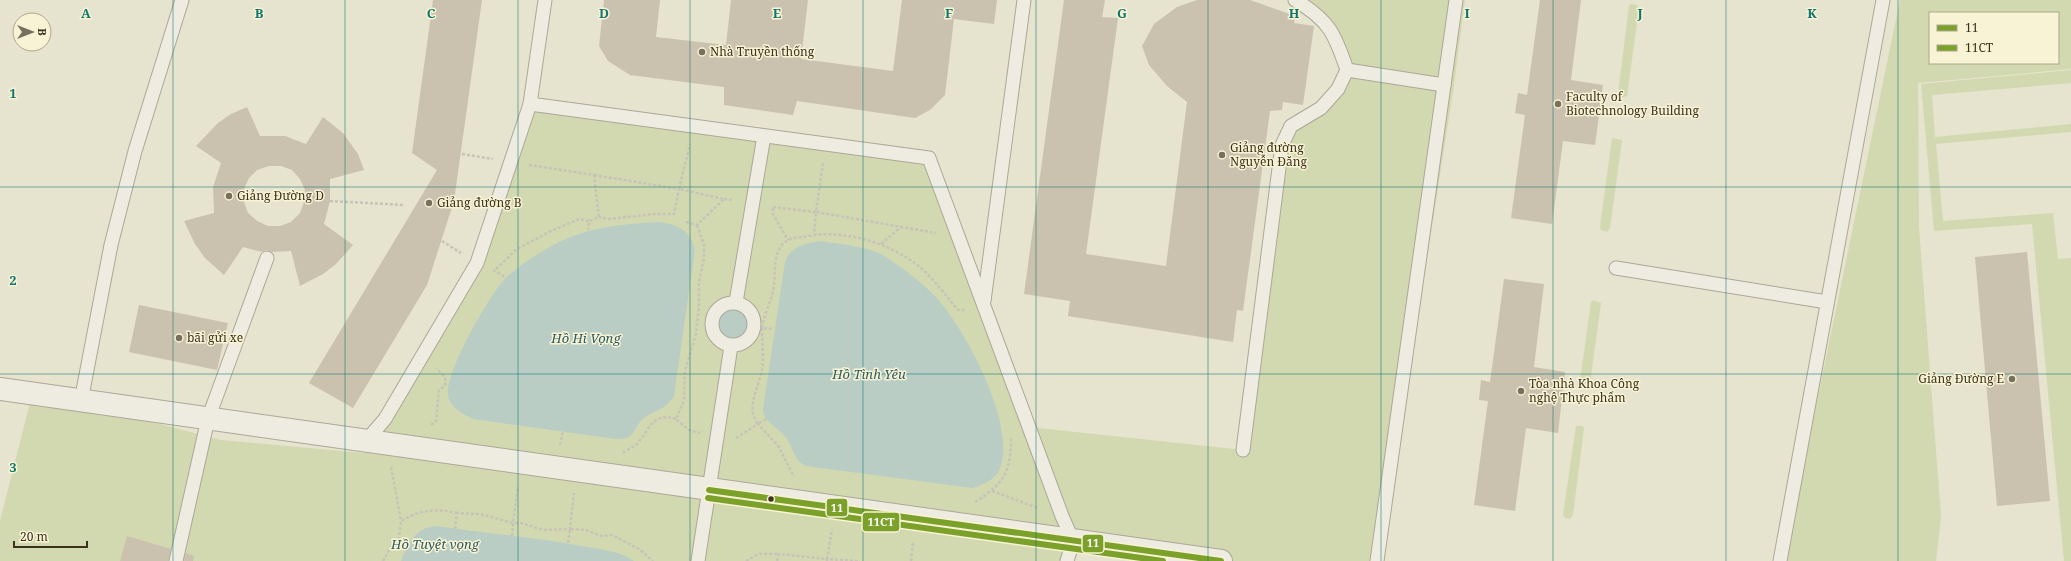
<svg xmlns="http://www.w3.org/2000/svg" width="2071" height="561" font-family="'Noto Serif',serif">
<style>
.green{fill:#d2d9b0;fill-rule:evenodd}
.water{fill:#b9cdc4}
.building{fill:#cbc1af;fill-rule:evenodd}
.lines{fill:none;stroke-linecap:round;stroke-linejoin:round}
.service-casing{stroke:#aca797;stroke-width:15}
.minor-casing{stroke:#aca797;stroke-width:24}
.path{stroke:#c7c4b7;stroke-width:2.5;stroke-dasharray:3 2;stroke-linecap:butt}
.service{stroke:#eeece1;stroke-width:13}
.minor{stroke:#eeece1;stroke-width:22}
.bus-1-casing{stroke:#f8f3d5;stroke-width:9}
.bus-2-casing{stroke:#f8f3d5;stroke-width:9}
.bus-1{stroke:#7ba12a;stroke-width:6}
.bus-2{stroke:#7ba12a;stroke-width:6}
.grid{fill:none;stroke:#0f766e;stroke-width:1;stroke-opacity:0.55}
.poi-dot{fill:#786f5c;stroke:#f8f3d5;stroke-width:1.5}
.bus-dot{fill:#3d311e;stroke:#f8f3d5;stroke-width:1.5}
.labels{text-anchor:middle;stroke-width:3;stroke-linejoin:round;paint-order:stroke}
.poi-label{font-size:12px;fill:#3d311e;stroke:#f8f3d5;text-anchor:start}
.water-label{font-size:13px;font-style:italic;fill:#2c5a5e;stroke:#f8f3d5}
.grid-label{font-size:13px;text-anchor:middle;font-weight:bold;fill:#0f766e;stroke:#f8f3d5;stroke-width:3;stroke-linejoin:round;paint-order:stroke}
.line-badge{stroke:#f8f3d5;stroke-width:1.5}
.badge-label{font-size:11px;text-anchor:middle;font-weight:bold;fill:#fff}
</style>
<rect width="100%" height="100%" fill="#e6e3ce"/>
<g class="green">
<polygon points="1295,0 1465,0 1454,85 1380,561 1219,561 1074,543 1068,561 0,561 0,521 33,391 221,440 364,453 477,263 530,104 929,158 1029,427 1243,450 1291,126 1321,108 1346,70 1339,46"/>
<path d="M1900,0H2071V69L1918,83L1919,227L1941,517L1936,561H1784ZM1930,13H2058V63H1930Z"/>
<polygon points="1631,4 1637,5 1639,8 1627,96 1620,98 1618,94 1629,6"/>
<polygon points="2071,70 2071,83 1932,95 1935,137 2071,124 2071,132 1936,144 1943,221 2053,213 2058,259 2071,258 2071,561 2064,561 2032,224 1934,231 1921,84"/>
<polygon points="1612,138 1622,140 1610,228 1607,232 1601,230 1600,227"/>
<polygon points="1593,300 1601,303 1590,383 1587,386 1581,384 1580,381 1591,302"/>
<polygon points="1576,426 1582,426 1584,428 1573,515 1570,519 1565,518 1563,515"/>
</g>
<g class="water">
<path d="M659,222C677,224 691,231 695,250L674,396C664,412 654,409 642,420C637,424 635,433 629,437C625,439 621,439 616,439L473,419C463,414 450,408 448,395C445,373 487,300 502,282C513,270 529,259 543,251C579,228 618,224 659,222Z"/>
<path d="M819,241C838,244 868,246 884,256C902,267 921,282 936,297C965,329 1019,428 999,471C994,480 981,486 972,488L806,466C793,460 794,448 786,438C778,426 764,424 763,409L785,262C791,246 804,244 819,241Z"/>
<circle cx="732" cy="324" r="18"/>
<path d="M435,526C483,533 533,537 581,546C599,549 618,550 634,561H401C408,544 415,528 435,526Z"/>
</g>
<g class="building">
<polygon points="433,0 482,0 454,201 427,285 353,408 309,383 437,170 412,153"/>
<polygon points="604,0 660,0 656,37 726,45 731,0 808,0 801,59 893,71 902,0 997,0 994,24 954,19 945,95 930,110 915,118 797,101 793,115 724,105 724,87 630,75 608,61 599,46"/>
<polygon points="1064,0 1105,0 1102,17 1118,18 1086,254 1166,266 1187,102 1167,86 1149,65 1142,46 1154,24 1177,7 1197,0 1250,0 1295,16 1294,23 1314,26 1303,105 1283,102 1282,110 1270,111 1243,311 1237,310 1233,342 1068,316 1070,301 1024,294"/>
<polygon points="1540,0 1581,0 1571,80 1603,85 1595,145 1563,141 1552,224 1511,218 1525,115 1515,113 1518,93 1527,95"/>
<path d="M247,107L260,136H285L306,144L323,117L343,133L358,154L364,170L330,179V201L324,224L353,245L336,264L323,274L300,286L291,251L273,252L266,250L262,252L243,247L224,275L205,258L195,244L184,221L214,213L213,187L221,163L196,146L218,123L231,114ZM269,166H281L292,170L300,179L305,190L304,202L300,213L291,222L280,226H268L257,221L248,213L244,202V189L249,178L257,170Z"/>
<polygon points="2027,252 2050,501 1997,506 1975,257"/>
<polygon points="1504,279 1544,284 1534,367 1565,372 1558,433 1526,428 1515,511 1474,505 1488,401 1479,400 1481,380 1490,382"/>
<polygon points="139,305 228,323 217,370 129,352"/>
<polygon points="127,536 171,549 168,561 120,561"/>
<polygon points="186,553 194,556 193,561 184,561"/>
</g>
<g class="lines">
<g class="service-casing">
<g id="service">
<polyline points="1347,70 1444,85"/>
<polyline points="530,104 929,158 1062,516 1073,541 1067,561"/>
<polyline points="1616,268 1827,302"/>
<polyline points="984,301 1024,0"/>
<polyline points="736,302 764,136"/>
<circle cx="733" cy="324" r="21"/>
<polyline points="81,401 111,245 135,151 182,0"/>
<polyline points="366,441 385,419 477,263 530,104 545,0"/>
<path d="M1243,450L1282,145L1291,126L1321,108L1338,89L1347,70C1335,34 1329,20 1295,0"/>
<polyline points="176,561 208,419 267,258"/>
<polyline points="698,561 731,346"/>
<polyline points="1377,561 1456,0"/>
<polyline points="1780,561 1883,0"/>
</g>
</g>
<g class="minor-casing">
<polyline id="minor" points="0,389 1221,561"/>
</g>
<g class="path">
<polyline points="462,154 493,159"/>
<polyline points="823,163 816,212 936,233"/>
<polyline points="529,165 594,175 599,217 589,221"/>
<polyline points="594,175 679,189 674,214 654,214 608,219 599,217"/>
<polyline points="724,199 734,200"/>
<polyline points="330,201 405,205"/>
<polyline points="773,207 816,212 814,234"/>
<polyline points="773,208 773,214 788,240"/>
<polyline points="686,222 697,225 724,199 679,189 690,144"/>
<polyline points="697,225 704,245 704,258 699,282 699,305 696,334 685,371 684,400 676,419 689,430 700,433"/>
<polyline points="442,241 461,253"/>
<polyline points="881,244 901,227"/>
<polyline points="496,269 517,249 549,232 579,219 589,221 588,230"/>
<polyline points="493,270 507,278"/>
<path d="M762,328C764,315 770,304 773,291C777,275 770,251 788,240C791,238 799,237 803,237C841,228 889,242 920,267C934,279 946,296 958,310H966"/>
<path d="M766,419L758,424C745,408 759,387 762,370C764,358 762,341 762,328L774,329"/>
<path d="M431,425L436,421L439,390L445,386C447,377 443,374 436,369"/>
<polyline points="736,438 758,424 779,447 794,477"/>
<polyline points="560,445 563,431"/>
<path d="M623,453C627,450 633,447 637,444C648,432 652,411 676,419"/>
<polyline points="391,467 401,521"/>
<polyline points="992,491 1038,508"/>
<path d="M975,502C1005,483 1011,472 1011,436"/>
<polyline points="455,529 457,513 480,514 513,523 518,486"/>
<polyline points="512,536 513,523 521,523 544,530 570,529 574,493"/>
<polyline points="568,543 570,529 586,530 601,536 612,535 639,549 653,561"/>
<path d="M406,551L398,545L401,521C419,510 436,508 457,513"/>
<polyline points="383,561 392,545 398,545"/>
<polyline points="746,561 758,554 779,554"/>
<polyline points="777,561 779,554 827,559 832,529"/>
<polyline points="827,561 827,559 858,561"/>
<polyline points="911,561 913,542"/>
</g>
<use href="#service" class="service"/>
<use href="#minor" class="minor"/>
<g class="bus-1-casing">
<polyline id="bus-1" points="709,490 1221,561"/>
</g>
<g class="bus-2-casing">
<polyline id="bus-2" points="708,498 1163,561"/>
</g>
<use href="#bus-1" class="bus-1"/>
<use href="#bus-2" class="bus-2"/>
</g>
<path class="grid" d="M173,0V561M345,0V561M518,0V561M690,0V561M863,0V561M1036,0V561M1208,0V561M1381,0V561M1553,0V561M1726,0V561M1898,0V561M0,187H2071M0,374H2071"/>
<g class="poi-dot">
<circle cx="702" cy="52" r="4"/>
<circle cx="1558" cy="104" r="4"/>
<circle cx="1222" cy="155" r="4"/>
<circle cx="229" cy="196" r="4"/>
<circle cx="429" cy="203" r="4"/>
<circle cx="179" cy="338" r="4"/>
<circle cx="2012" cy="379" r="4"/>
<circle cx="1521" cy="391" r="4"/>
</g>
<circle class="bus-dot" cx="771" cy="499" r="3.5"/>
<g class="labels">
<g class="poi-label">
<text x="710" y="56">Nhà Truyền thống</text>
<text x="1566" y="101">Faculty of<tspan x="1566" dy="14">Biotechnology Building</tspan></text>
<text x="1230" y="152">Giảng đường<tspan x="1230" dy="14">Nguyễn Đăng</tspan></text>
<text x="237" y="200">Giảng Đường D</text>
<text x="437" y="207">Giảng đường B</text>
<text x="187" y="342">bãi gửi xe</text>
<text x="2004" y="383" text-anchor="end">Giảng Đường E</text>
<text x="1529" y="388">Tòa nhà Khoa Công<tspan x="1529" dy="14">nghệ Thực phẩm</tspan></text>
</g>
<g class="water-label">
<text x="586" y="343">Hồ Hi Vọng</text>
<text x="869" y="379">Hồ Tình Yêu</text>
<text x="435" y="549">Hồ Tuyệt vọng</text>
</g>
</g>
<g class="grid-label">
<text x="86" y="18">A</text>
<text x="259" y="18">B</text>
<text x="431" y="18">C</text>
<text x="604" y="18">D</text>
<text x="777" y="18">E</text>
<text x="949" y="18">F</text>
<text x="1122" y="18">G</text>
<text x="1294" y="18">H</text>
<text x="1467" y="18">I</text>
<text x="1640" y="18">J</text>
<text x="1812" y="18">K</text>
<text x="13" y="98">1</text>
<text x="13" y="285">2</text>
<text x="13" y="472">3</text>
</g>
<g class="line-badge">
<rect x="826" y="498" width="22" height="19" rx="4" fill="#7ba12a"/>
<rect x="862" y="512" width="38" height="20" rx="4" fill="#7ba12a"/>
<rect x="1082" y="534" width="22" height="19" rx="4" fill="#7ba12a"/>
</g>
<g class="badge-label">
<text x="837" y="512">11</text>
<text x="881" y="526">11CT</text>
<text x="1093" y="547">11</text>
</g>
<rect x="1929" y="12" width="130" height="52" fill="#f8f3d5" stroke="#ada58c"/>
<rect x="1937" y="25" width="20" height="6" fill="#7ba12a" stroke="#ada58c"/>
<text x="1965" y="32" font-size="12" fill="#3d311e">11</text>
<rect x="1937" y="45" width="20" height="6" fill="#7ba12a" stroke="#ada58c"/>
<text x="1965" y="52" font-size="12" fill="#3d311e">11CT</text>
<g transform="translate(32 32) rotate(90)"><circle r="19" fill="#f8f3d5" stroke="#ada58c"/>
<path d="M0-3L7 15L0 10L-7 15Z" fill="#786f5c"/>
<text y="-6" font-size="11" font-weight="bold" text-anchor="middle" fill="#3d311e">B</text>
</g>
<path d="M14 541v6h73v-6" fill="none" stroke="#3d311e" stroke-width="2"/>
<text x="20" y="541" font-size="12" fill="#3d311e" stroke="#f8f3d5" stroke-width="3" paint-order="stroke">20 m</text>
</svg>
